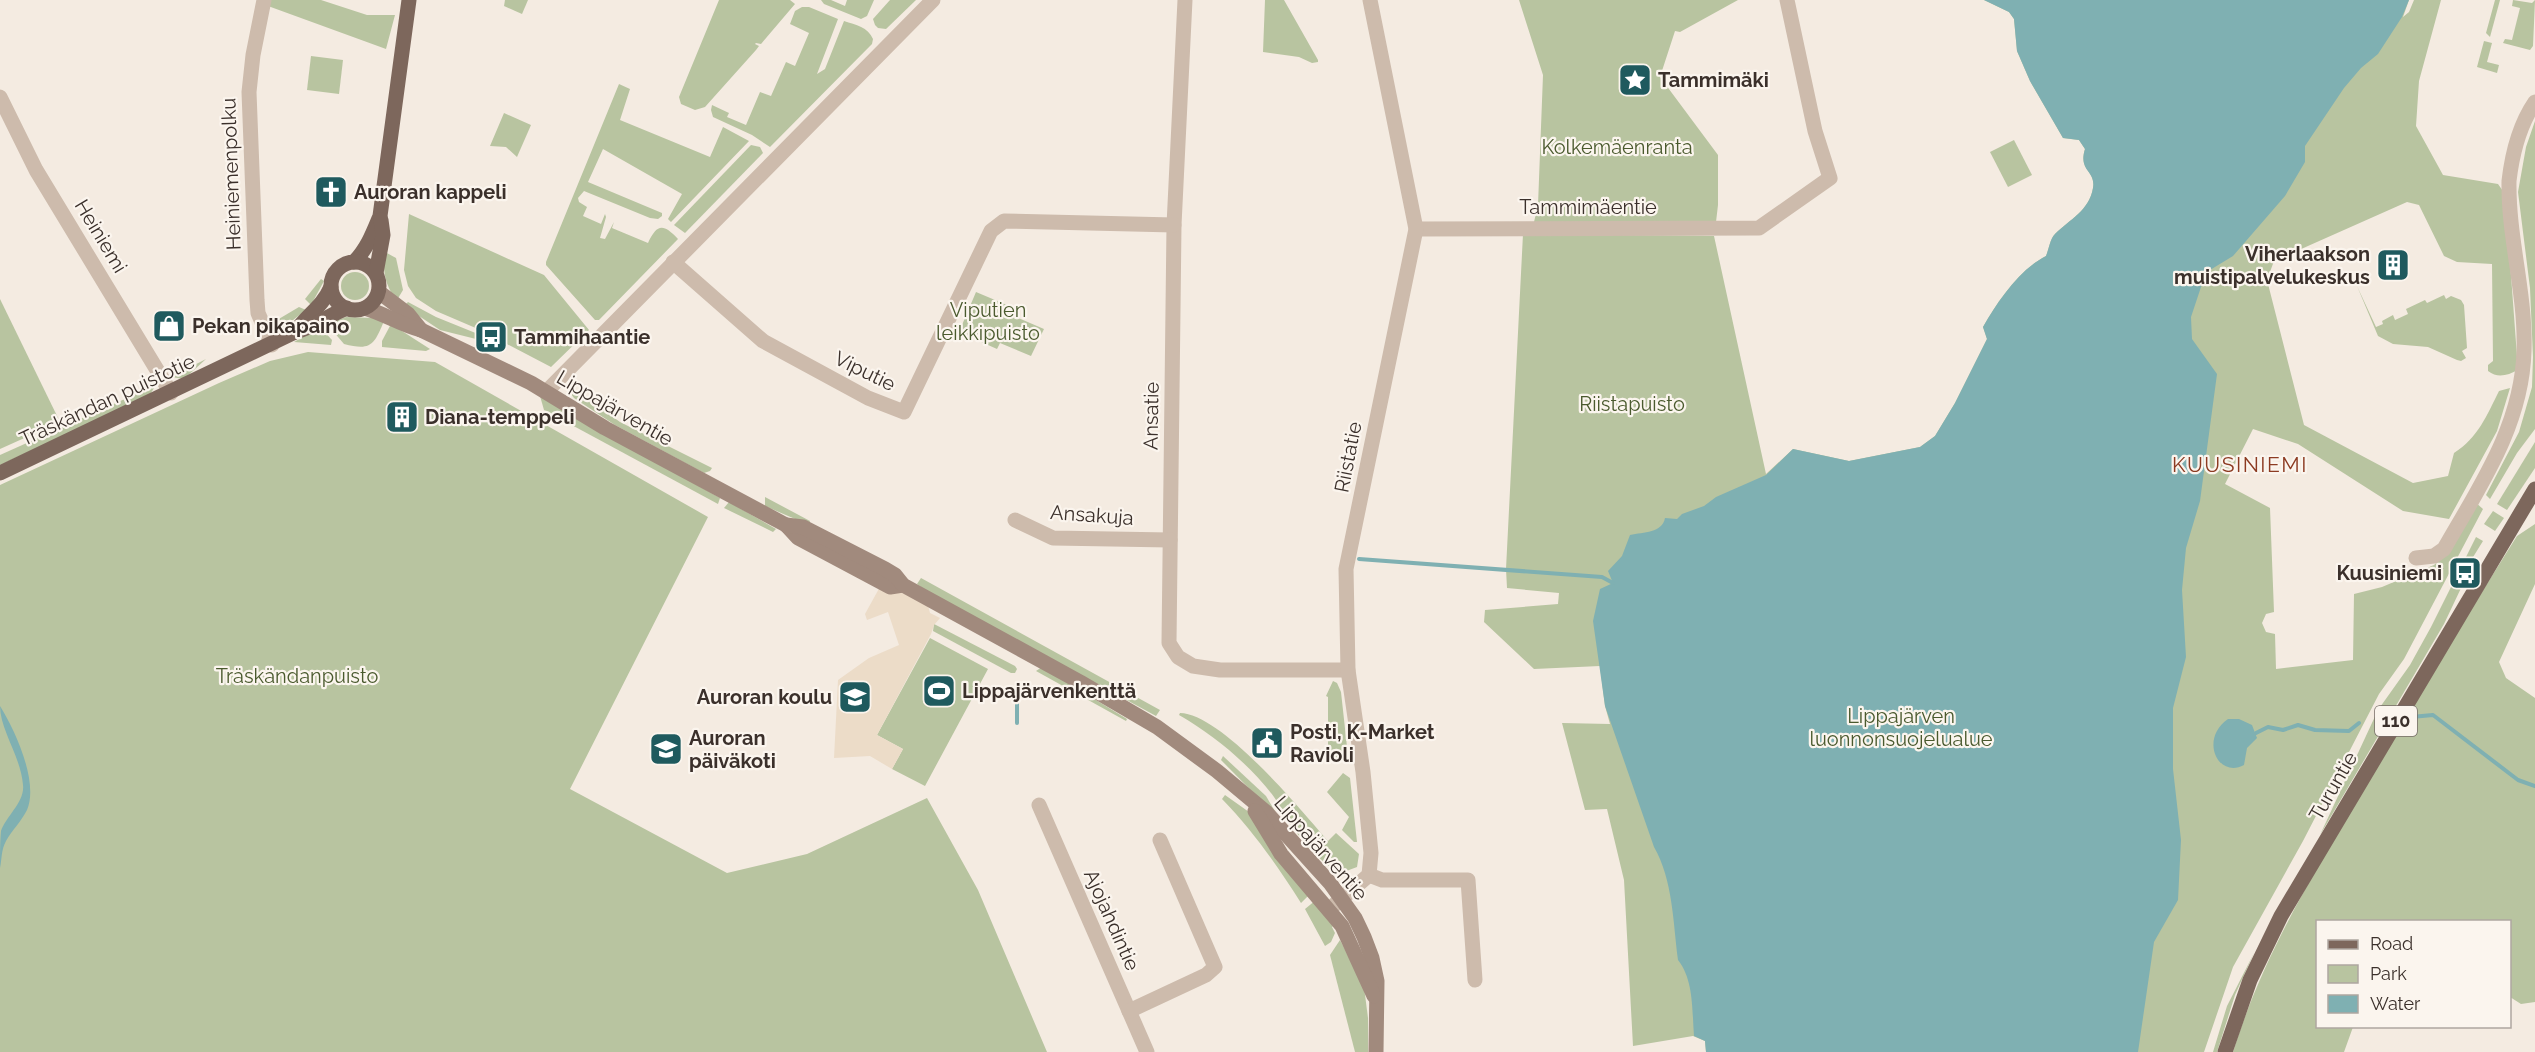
<svg xmlns="http://www.w3.org/2000/svg" width="2535" height="1052" font-family="Raleway,sans-serif">
<style>
.green{fill:#b8c4a0}
.plaza{fill:#ecdcc8}
.water{fill:#7fb0b2}
.lines{fill:none;stroke-linecap:round;stroke-linejoin:round}
.stream{stroke:#7fb0b2;stroke-width:4}
.street{stroke:#cdbbac;stroke-width:15}
.secondary{stroke:#a18a7d;stroke-width:15}
.primary{stroke:#7d675c;stroke-width:15}
.labels{text-anchor:middle;stroke-width:4.5;stroke-linejoin:round;paint-order:stroke}
.shield{fill:#fbf5ee;stroke:#756b66;stroke-width:1.5}
.shield-label{font-size:18px;font-weight:bold;fill:#3b302b}
.poi-label{font-size:20px;font-weight:bold;fill:#3b302b;stroke:#fbf5ee;text-anchor:start}
.park-label{font-size:20px;fill:#4a5a2e;stroke:#fbf5ee}
.street-label{font-size:20px;fill:#3b302b;stroke:#fbf5ee}
.neighbourhood-label{font-size:21px;letter-spacing:1.5px;fill:#8c3b22;stroke:#fbf5ee}
</style>
<rect width="100%" height="100%" fill="#f4ebe1"/>
<g class="green">
<polygon points="269,0 321,0 367,15 395,15 386,49 268,6"/>
<polygon points="505,0 528,0 522,14 504,6"/>
<polygon points="719,0 790,0 795,4 761,44 756,43 755,44 759,46 756,50 705,107 695,110 681,104 679,97"/>
<polygon points="821,0 831,0 845,6 847,0 874,0 867,16 861,19 824,4"/>
<polygon points="890,0 916,0 886,29 878,28 875,25 873,19"/>
<polygon points="1265,0 1284,0 1318,60 1318,62 1312,63 1299,57 1263,52"/>
<polygon points="1519,0 1738,0 1680,32 1675,31 1660,77 1718,155 1718,205 1716,222 1534,222 1538,205 1543,75"/>
<path d="M1984,0H2409L2403,17L2409,12L2414,0H2441L2419,81L2416,126L2443,175L2498,184L2505,194L2518,370C2508,375 2498,379 2488,371V365L2493,361L2492,264L2457,262L2444,256L2419,205L2407,202L2274,261L2267,280L2304,425L2413,483L2448,476L2454,453C2478,438 2487,415 2499,391L2510,388L2497,431L2449,519L2403,511L2298,444L2253,429L2225,484L2270,508L2274,612L2266,614L2262,623L2266,632L2275,634L2276,669L2353,660L2354,594L2382,587L2434,565L2443,557L2475,502L2483,509L2404,659L2379,694L2303,841L2233,967L2204,1052H1706L1705,1041L1693,1036L1633,1046L1624,880L1607,809L1585,810L1562,723L1610,724L1605,706L1600,666L1534,669L1484,622L1485,610L1558,604L1559,593L1507,588L1506,569L1523,234L1714,236L1766,474L1793,449L1849,461L1920,447L1935,436L1955,403L1987,339L1983,327C1998,301 2019,270 2046,256C2049,249 2050,239 2055,234C2070,219 2089,211 2093,188C2096,170 2078,171 2085,149L2079,140L2063,138L2030,81L2017,51L2014,19L2009,12Z"/>
<polygon points="2495,0 2500,0 2490,37 2486,33"/>
<polygon points="2513,0 2532,3 2535,0 2533,46 2530,50 2503,43 2505,39 2512,40 2520,8 2512,6"/>
<path d="M802,7H809L838,19L817,74L825,69L844,21C856,25 868,27 873,39L872,44L770,147L752,135L713,117L711,110L712,105L729,113L727,117L746,125L760,92L771,96L786,62L795,66L809,33L790,24L795,11Z"/>
<polygon points="2484,41 2492,43 2487,62 2499,65 2497,73 2477,67"/>
<polygon points="311,56 343,60 339,94 307,90"/>
<path d="M619,84L630,89L620,120L710,157L723,127L749,141L671,222L668,219L682,194L603,149L588,182L662,213V216L658,219L650,218L584,191L578,198L579,202L587,207L583,216L601,224L605,214L606,217L600,238L605,239L614,222L612,228L648,243C657,224 663,223 678,239L599,320H595L546,265V262Z"/>
<polygon points="504,113 531,125 517,157 506,147 490,146"/>
<polygon points="2535,121 2535,429 2517,453 2490,499 2486,495 2519,432 2532,387 2533,357 2530,288 2518,192 2526,147"/>
<polygon points="2014,140 2032,175 2008,187 1990,152"/>
<polygon points="751,145 760,147 763,153 685,233 674,225"/>
<polygon points="409,214 544,275 589,330 551,367 478,329 436,311 416,298 408,286 404,270"/>
<path d="M385,252L396,258L403,290L397,300C385,287 382,269 385,252Z"/>
<circle cx="355" cy="286" r="14"/>
<polygon points="321,279 324,281 311,305 305,299"/>
<polygon points="2357,286 2376,327 2383,324 2382,321 2393,315 2395,320 2408,314 2406,309 2425,300 2427,303 2444,295 2446,299 2451,296 2461,300 2464,305 2467,348 2462,351 2466,358 2461,361 2457,360 2428,347 2393,344 2378,336"/>
<polygon points="976,292 1014,308 1011,315 1044,329 1031,356 1000,343 997,349 959,332"/>
<polygon points="0,299 60,422 0,449"/>
<polygon points="408,302 436,317 478,334 476,339 440,330 404,306"/>
<polygon points="299,307 306,310 284,327 272,323"/>
<path d="M346,317L374,318L384,321C374,345 371,351 344,344L327,324Z"/>
<polygon points="391,324 430,349 426,351 382,347 382,341"/>
<polygon points="320,327 332,340 331,345 294,342"/>
<polygon points="308,352 435,362 708,517 570,789 727,873 807,854 927,798 978,890 1047,1052 0,1052 0,485 219,383 270,361"/>
<polygon points="206,359 184,379 171,377"/>
<polygon points="156,385 149,396 0,465 0,455"/>
<polygon points="574,389 620,422 712,468 710,471 704,473 615,425 574,398 571,394 571,390"/>
<polygon points="540,396 720,498 718,504 544,410"/>
<polygon points="2535,442 2535,468 2507,510 2497,504"/>
<polygon points="765,497 810,521 809,525 765,506"/>
<polygon points="729,502 776,529 773,532 724,508"/>
<polygon points="2493,511 2504,518 2495,531 2484,524"/>
<path d="M2535,524V584L2499,662L2506,678L2535,698V1002L2521,1004L2510,997V922H2318V1026L2353,1027L2344,1052H2233C2261,961 2309,881 2357,800C2409,711 2462,623 2517,536Z"/>
<polygon points="2476,537 2483,541 2457,583 2462,586 2444,624 2320,835 2378,710 2410,665 2431,627"/>
<polygon points="921,578 1160,710 1156,716 925,590 917,584"/>
<polygon points="934,624 1015,666 1017,669 1015,673 1011,673 933,631"/>
<polygon points="930,638 988,669 925,786 892,769 903,749 877,735"/>
<polygon points="1042,667 1127,719 1126,721 1036,671"/>
<polygon points="1333,681 1337,683 1341,692 1348,756 1342,762 1331,756 1328,752 1328,697 1326,696"/>
<path d="M1180,713C1222,714 1300,809 1328,841L1336,833L1359,854L1357,867L1341,873C1323,867 1294,831 1283,814C1280,809 1278,802 1274,797C1250,765 1214,735 1179,715Z"/>
<polygon points="1223,756 1266,796 1280,820 1221,760"/>
<polygon points="1343,773 1350,778 1357,842 1354,842 1342,830 1349,817 1327,792"/>
<path d="M1225,795L1249,812L1310,894L1301,903C1277,865 1253,831 1222,799Z"/>
<polygon points="1316,900 1335,924 1332,927 1335,933 1331,942 1325,946 1305,909"/>
<polygon points="1340,940 1364,987 1368,1018 1368,1052 1355,1052 1330,955"/>
<polygon points="2254,953 2235,995 2217,1052 2213,1052 2227,1006"/>
</g>
<polygon class="plaza" points="881,585 916,598 928,606 930,613 940,618 934,625 931,634 877,735 903,749 892,769 870,756 834,758 838,680 869,658 899,645 888,612 867,620 865,614"/>
<g class="water">
<path d="M1984,0H2409L2402,17L2378,54L2361,68L2344,88L2305,146V162L2285,196L2233,256L2210,270L2203,281L2191,317L2192,339L2217,374L2200,501L2186,548L2182,590L2186,657L2173,708V769L2181,840L2178,900L2154,942L2138,1052H1706L1705,1041L1694,1036C1692,1011 1694,980 1678,960C1673,922 1673,880 1654,847L1605,706L1593,621L1600,589L1613,583L1608,571L1622,556L1630,535C1644,532 1662,533 1665,518L1677,519L1682,514L1704,506L1716,497L1766,475L1793,449L1849,461L1920,447L1935,436L1955,403L1987,339L1983,327C1998,301 2019,270 2046,256C2049,249 2050,239 2055,234C2070,219 2089,211 2093,188C2096,170 2078,172 2085,149L2079,140L2063,138L2030,81L2017,51L2014,19L2009,12Z"/>
<path d="M0,706C15,730 39,782 27,810C21,822 12,830 6,841C1,850 2,859 0,868C0,857 0,841 1,831C6,816 25,802 23,785C21,757 0,730 0,706Z"/>
<path d="M2228,719H2239L2252,725L2257,738L2247,748L2244,765C2218,779 2199,739 2228,719Z"/>
</g>
<g class="lines">
<g class="stream">
<polyline points="1359,559 1602,577 1613,583"/>
<polyline points="1017,692 1017,723"/>
<polyline points="2411,717 2433,715 2518,780 2535,786"/>
<polyline points="2256,733 2268,727 2283,730 2298,725 2315,730 2349,731 2359,723"/>
</g>
<g class="street">
<polyline points="264,0 253,55 249,92 257,300 258,313 272,345"/>
<polyline points="1185,0 1174,225 1169,643 1178,657 1193,666 1220,670 1348,670"/>
<polyline points="0,97 36,170 171,393"/>
<polyline points="1416,229 1759,228 1830,178 1815,131 1787,0"/>
<polyline points="673,262 763,341 868,398 904,412 991,231 1004,221 1174,225"/>
<polyline points="546,392 933,0"/>
<polyline points="1015,520 1053,538 1170,540"/>
<path d="M2416,558L2434,556L2444,549C2480,486 2522,425 2524,351C2526,294 2508,238 2509,181C2512,155 2520,124 2535,102"/>
<polyline points="1039,805 1147,1052"/>
<polyline points="1369,875 1382,880 1468,880 1475,980"/>
<polyline points="1332,907 1369,875 1371,853 1363,772 1348,670 1346,569 1416,229 1370,0"/>
<polyline points="1129,1011 1206,975 1215,967 1160,840"/>
</g>
<g class="secondary">
<polyline points="379,292 408,314 421,330"/>
<path d="M365,308C385,314 401,325 421,330L531,383L605,428L786,525L798,538L890,587L903,585"/>
<polyline points="786,525 803,527 885,569 895,575 903,585 1080,682 1157,727 1217,771 1266,812 1330,883 1355,918 1364,937 1372,958 1377,981 1376,1052"/>
<polyline points="1255,811 1281,854 1342,926 1374,996"/>
</g>
<g class="primary">
<path d="M354,262C367,249 373,233 380,216L409,0"/>
<circle cx="355" cy="286" r="24"/>
<polyline points="376,273 383,235 381,220"/>
<path d="M295,332C307,315 323,306 331,287"/>
<path d="M0,473L295,332C314,327 329,315 347,308"/>
<polyline points="2225,1052 2250,980 2281,916 2535,489"/>
</g>
</g>
<defs>
<g id="sight-square" transform="scale(1.725)"><rect x="-9" y="-9" width="18" height="18" rx="4" fill="#1f5a5e" stroke="#fbf5ee"/><path d="M0-6L1.8-2.2L6-1.7L2.9 1.2L3.7 5.4L0 3.3L-3.7 5.4L-2.9 1.2L-6-1.7L-1.8-2.2Z" fill="#fff"/></g>
<g id="church-square" transform="scale(1.725)"><rect x="-9" y="-9" width="18" height="18" rx="4" fill="#1f5a5e" stroke="#fbf5ee"/><path d="M-1.2-6h2.4v3.5h3.3v2.4h-3.3V6h-2.4V-.1h-3.3v-2.4h3.3Z" fill="#fff"/></g>
<g id="building-square" transform="scale(1.725)"><rect x="-9" y="-9" width="18" height="18" rx="4" fill="#1f5a5e" stroke="#fbf5ee"/><path d="M-4-6H4V6H1V3H-1V6H-4ZM-2.5-4.3h1.7v1.8h-1.7ZM.8-4.3h1.7v1.8H.8ZM-2.5-1h1.7V.8h-1.7ZM.8-1h1.7V.8H.8Z" fill="#fff"/></g>
<g id="shop-square" transform="scale(1.725)"><rect x="-9" y="-9" width="18" height="18" rx="4" fill="#1f5a5e" stroke="#fbf5ee"/><path d="M-5-2.5h2.3a2.7 3.5 0 0 1 5.4 0H5L5.5 6h-11ZM-1.5-2.5h3a1.5 2.3 0 0 0-3 0Z" fill="#fff"/></g>
<g id="bus-square" transform="scale(1.725)"><rect x="-9" y="-9" width="18" height="18" rx="4" fill="#1f5a5e" stroke="#fbf5ee"/><path d="M-5-6H5V4H4V6H2V4H-2V6H-4V4H-5ZM-3.5-4V0h7V-4ZM-3.5 1.2v1.5H-2V1.2ZM2 1.2v1.5H3.5V1.2Z" fill="#fff"/></g>
<g id="stadium-square" transform="scale(1.725)"><rect x="-9" y="-9" width="18" height="18" rx="4" fill="#1f5a5e" stroke="#fbf5ee"/><path d="M0-5a6.5 5 0 1 0 0 10a6.5 5 0 1 0 0-10ZM-3.5-1.8h7v3.6h-7Z" fill="#fff"/></g>
<g id="school-square" transform="scale(1.725)"><rect x="-9" y="-9" width="18" height="18" rx="4" fill="#1f5a5e" stroke="#fbf5ee"/><path d="M0-5L7-2L0 1L-7-2ZM-4 1L0 2.5L4 1V4Q0 6-4 4Z" fill="#fff"/></g>
<g id="civic-square" transform="scale(1.725)"><rect x="-9" y="-9" width="18" height="18" rx="4" fill="#1f5a5e" stroke="#fbf5ee"/><path d="M-.6-6.5H3V-4.5H.6V-3L4-1V1h2V6H-6V1h2V-1L-.6-3ZM-1.2 2.5V6h2.4V2.5Z" fill="#fff"/></g>
</defs>
<g fill-rule="evenodd">
<use href="#sight-square" x="1635" y="80"/>
<use href="#church-square" x="331" y="192"/>
<use href="#building-square" x="2393" y="265"/>
<use href="#shop-square" x="169" y="326"/>
<use href="#bus-square" x="491" y="337"/>
<use href="#building-square" x="402" y="417"/>
<use href="#bus-square" x="2465" y="573"/>
<use href="#stadium-square" x="939" y="691"/>
<use href="#school-square" x="855" y="697"/>
<use href="#civic-square" x="1267" y="743"/>
<use href="#school-square" x="666" y="749"/>
</g>
<g class="labels">
<rect class="shield" x="2375" y="706" width="42" height="30" rx="4.5"/>
<g class="shield-label">
<text x="2396" y="727">110</text>
</g>
<g class="poi-label">
<text x="1658" y="87">Tammimäki</text>
<text x="354" y="199">Auroran kappeli</text>
<text x="2370" y="261" text-anchor="end">Viherlaakson<tspan x="2370" dy="23">muistipalvelukeskus</tspan></text>
<text x="192" y="333">Pekan pikapaino</text>
<text x="514" y="344">Tammihaantie</text>
<text x="425" y="424">Diana-temppeli</text>
<text x="2442" y="580" text-anchor="end">Kuusiniemi</text>
<text x="962" y="698">Lippajärvenkenttä</text>
<text x="832" y="704" text-anchor="end">Auroran koulu</text>
<text x="1290" y="739">Posti, K-Market<tspan x="1290" dy="23">Ravioli</tspan></text>
<text x="689" y="745">Auroran<tspan x="689" dy="23">päiväkoti</tspan></text>
</g>
<g class="park-label">
<text x="1617" y="154">Kolkemäenranta</text>
<text x="988" y="317">Viputien<tspan x="988" dy="23">leikkipuisto</tspan></text>
<text x="1632" y="411">Riistapuisto</text>
<text x="297" y="683">Träskändanpuisto</text>
<text x="1901" y="723">Lippajärven<tspan x="1901" dy="23">luonnonsuojelualue</tspan></text>
</g>
<g class="street-label">
<text transform="translate(231 174) rotate(-92)" y="7">Heiniemenpolku</text>
<text x="1588" y="214">Tammimäentie</text>
<text transform="translate(101 236) rotate(59)" y="7">Heiniemi</text>
<text transform="translate(865 371) rotate(26)" y="7">Viputie</text>
<text transform="translate(107 400) rotate(-25)" y="7">Träskändan puistotie</text>
<text transform="translate(615 408) rotate(30)" y="7">Lippajärventie</text>
<text transform="translate(1151 416) rotate(-89)" y="7">Ansatie</text>
<text transform="translate(1348 457) rotate(-79)" y="7">Riistatie</text>
<text transform="translate(1092 515) rotate(4)" y="7">Ansakuja</text>
<text transform="translate(2333 786) rotate(-60)" y="7">Turuntie</text>
<text transform="translate(1321 848) rotate(49)" y="7">Lippajärventie</text>
<text transform="translate(1112 920) rotate(66)" y="7">Ajojahdintie</text>
</g>
<g class="neighbourhood-label">
<text x="2240" y="472">KUUSINIEMI</text>
</g>
</g>
<rect x="2316" y="920" width="195" height="108" fill="#fbf5ee" stroke="#aea6a0" stroke-width="1.5"/>
<rect x="2328" y="940" width="30" height="9" fill="#7d675c" stroke="#aea6a0" stroke-width="1.5"/>
<text x="2370" y="950" font-size="18" fill="#3b302b">Road</text>
<rect x="2328" y="965" width="30" height="18" fill="#b8c4a0" stroke="#aea6a0" stroke-width="1.5"/>
<text x="2370" y="980" font-size="18" fill="#3b302b">Park</text>
<rect x="2328" y="995" width="30" height="18" fill="#7fb0b2" stroke="#aea6a0" stroke-width="1.5"/>
<text x="2370" y="1010" font-size="18" fill="#3b302b">Water</text>
</svg>
